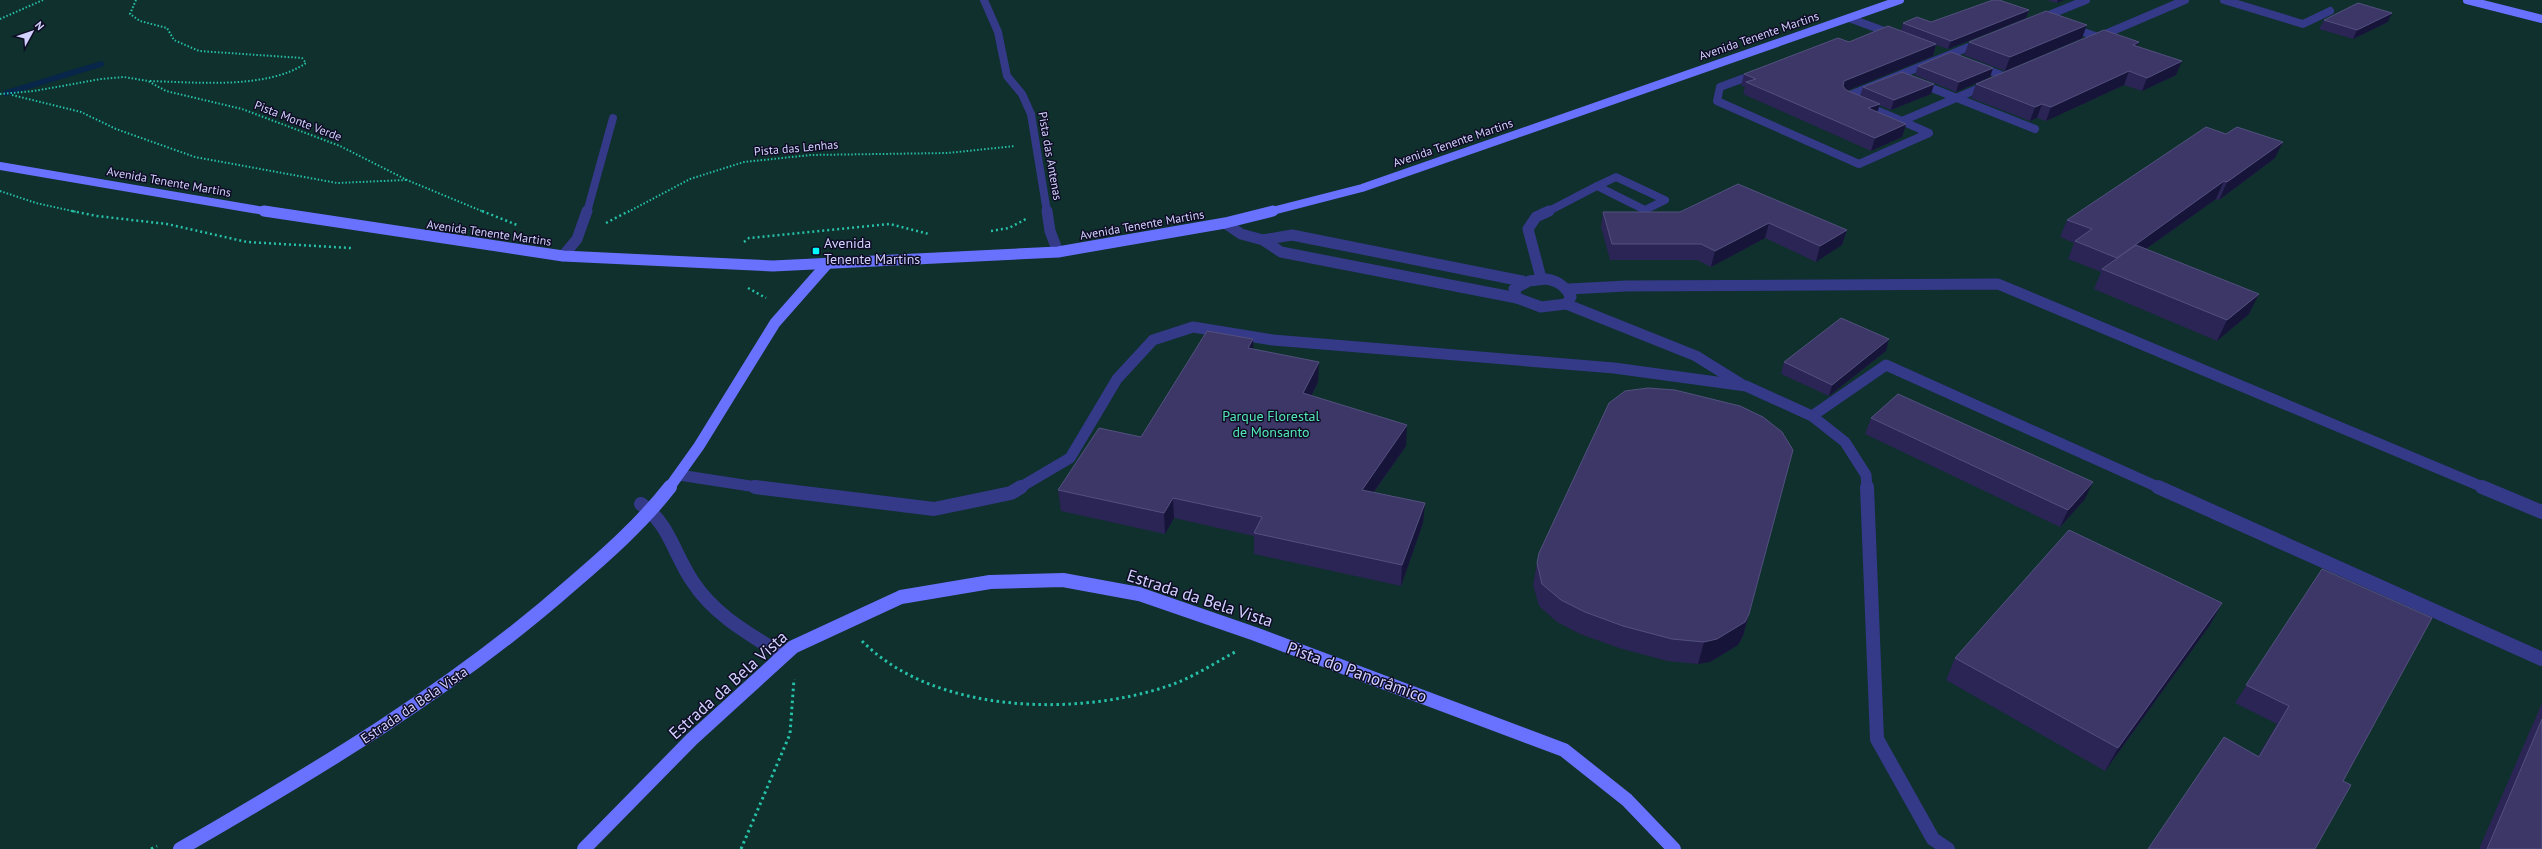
<svg xmlns="http://www.w3.org/2000/svg" width="2542" height="849" font-family="'PT Sans',sans-serif">
<style>
.green{fill:#0f302c}
.lines{fill:none;stroke-linecap:round;stroke-linejoin:round}
.stream{stroke:#082649;stroke-width:6}
.path-far2{stroke:#26bfa7;stroke-width:2;stroke-dasharray:1.5 2;stroke-linecap:butt}
.path-far1{stroke:#26bfa7;stroke-width:2.5;stroke-dasharray:2 3;stroke-linecap:butt}
.path{stroke:#26bfa7;stroke-width:3;stroke-dasharray:2.5 3.5;stroke-linecap:butt}
.lane-far2{stroke:#343988;stroke-width:8}
.lane-far1{stroke:#343988;stroke-width:11}
.lane{stroke:#343988;stroke-width:14}
.street-far1{stroke:#343988;stroke-width:8}
.street{stroke:#343988;stroke-width:11}
.secondary-far2{stroke:#6872ff;stroke-width:8}
.secondary-far1{stroke:#6872ff;stroke-width:11}
.secondary{stroke:#6872ff;stroke-width:14}
.wall{fill:#2a2555}
.shaded-wall{fill:#17143a}
.building{fill:#3c3767;stroke:#53507f}
.poi-dot{fill:#00fafc;stroke:#0f0d25;stroke-width:1.5}
.labels{text-anchor:middle;stroke-width:3;stroke-linejoin:round;paint-order:stroke}
.far-street-label{font-size:12px;fill:#d2d1ff;stroke:#0f0d25}
.poi-label{font-size:14px;fill:#d2d1ff;stroke:#0f0d25;text-anchor:start}
.park-label{font-size:14px;fill:#54e8b6;stroke:#0f0d25}
.street-label{font-size:14px;fill:#d2d1ff;stroke:#0f0d25}
.near-street-label{font-size:17px;fill:#d2d1ff;stroke:#0f0d25}
</style>
<rect width="100%" height="100%" fill="#0f0d25"/>
<rect class="green" x="0" y="0" width="2542" height="849"/>
<g class="lines">
<polyline class="stream" points="6,93 101,64"/>
<g class="path-far2">
<path d="M136,0L130,14L140,21L167,28L174,40L199,51L302,58L306,63C267,90 194,82 148,81"/>
<polyline points="0,19 43,0"/>
<polyline points="0,94 34,91 101,79 124,77 148,81 166,91 242,109 340,146 407,180 484,212"/>
<polyline points="12,95 81,112 116,129 195,157 337,183 406,180"/>
<polyline points="0,191 36,203 77,212"/>
<polyline points="628,212 690,179 744,162 811,155 948,153 1015,146"/>
</g>
<g class="path-far1">
<polyline points="72,211 97,216 167,224 247,242 351,248"/>
<polyline points="482,211 517,225"/>
<polyline points="606,223 629,211"/>
<polyline points="991,231 1009,228 1026,219"/>
<polyline points="744,242 749,238 890,224 929,234"/>
<polyline points="748,288 766,298"/>
</g>
<g class="path">
<path d="M862,641C934,714 1076,717 1168,686C1192,678 1213,664 1235,652"/>
<polyline points="151,849 157,846"/>
<polyline points="741,849 790,734 794,679"/>
</g>
<g class="lane-far2">
<polyline points="984,0 998,32 1007,76 1022,94 1031,114 1047,212"/>
<polyline points="2224,0 2303,24 2330,11"/>
<polyline points="1849,18 1895,35"/>
<polyline points="2039,19 2086,0"/>
<polyline points="2069,27 2098,37"/>
<polyline points="2096,38 2185,0"/>
<polyline points="1981,42 1845,97 1902,121 1989,84"/>
<polyline points="1978,66 2006,77"/>
<polyline points="1758,73 1720,87 1717,101 1859,164 1929,133 1902,121"/>
<polyline points="1919,83 2035,129"/>
<polygon points="1616,177 1665,200 1645,210 1597,186"/>
<polyline points="1547,212 1597,186"/>
</g>
<g class="lane-far1">
<polyline points="1047,211 1050,231 1058,252"/>
<polyline points="1225,223 1241,234 1263,240"/>
<polyline points="1541,278 1528,229 1536,217 1549,211"/>
<path d="M1546,279C1558,281 1565,286 1571,297L1566,304L1541,307L1517,298L1514,289L1529,281Z"/>
<polyline points="1569,289 1626,286 1998,284 2485,488"/>
<polyline points="1517,298 1281,252 1263,240 1292,235 1522,281"/>
<polyline points="1566,304 1696,356 1741,384"/>
<polyline points="1812,416 1886,365 2160,488"/>
<polyline points="679,475 763,488"/>
<polyline points="1019,488 1070,458 1117,379 1153,340 1193,327 1273,340 1614,368 1746,386 1812,416 1845,442 1866,475 1867,488"/>
</g>
<g class="lane">
<polyline points="755,487 934,509 1011,493 1021,487"/>
<polyline points="1867,487 1877,739 1933,839 1948,849"/>
<polyline points="2158,487 2542,659"/>
<polyline points="2482,487 2542,512"/>
<path d="M641,504C670,524 674,555 693,582C714,615 751,635 783,655"/>
</g>
<polyline class="street-far1" points="587,212 613,118"/>
<polyline class="street" points="563,256 577,239 587,211"/>
<g class="secondary-far2">
<polyline points="2467,0 2542,19"/>
<polyline points="0,166 270,212"/>
<polyline points="1269,212 1362,188 1900,0"/>
</g>
<g class="secondary-far1">
<polyline points="264,211 563,256 773,266 1058,252 1225,223 1273,211"/>
<polyline points="669,488 699,446 775,323 827,264"/>
</g>
<g class="secondary">
<path d="M180,849C317,770 453,689 572,584C606,555 642,523 670,487"/>
<polyline points="584,849 692,739 793,647 901,597 990,582 1063,580 1139,594 1255,634 1564,750 1627,800 1674,849"/>
</g>
</g>
<g class="wall">
<polygon points="2047,0 2064,0 2057,3"/>
<polygon points="2026,18 1948,49 1936,45 1933,56 1847,90 1860,96 1863,87 1934,84 1931,94 1891,110 1879,105 1877,112 1906,124 1902,137 1871,151 1743,94 1745,87 1741,86 1744,74 1849,42 1901,30 1903,23"/>
<polygon points="2324,20 2388,22 2353,39 2319,29"/>
<polygon points="2082,38 2005,71 1964,55 1969,42"/>
<polygon points="2139,42 2137,46 2176,75 2142,91 2124,85 2046,121 2037,118 2030,121 1971,98 1976,84"/>
<polygon points="1918,66 1993,68 1990,77 1956,92 1915,75"/>
<polygon points="2275,158 2219,200 2216,199 2146,249 2249,314 2217,341 2094,289 2101,272 2068,259 2074,243 2060,237 2067,220"/>
<polygon points="1603,212 1680,212 1847,230 1842,245 1816,262 1765,238 1711,267 1697,260 1610,260 1601,227"/>
<polygon points="1253,349 1318,382 1311,396 1406,446 1374,492 1425,503 1423,523 1401,586 1254,554 1254,536 1174,518 1165,534 1061,511 1058,490 1141,437"/>
<polygon points="1886,351 1829,396 1781,374 1784,362"/>
<polygon points="1871,418 2085,499 2060,527 1865,434"/>
<polygon points="1537,563 1749,614 1743,636 1738,645 1710,662 1698,664 1667,661 1619,648 1580,634 1557,622 1539,606 1533,585"/>
<polygon points="2322,569 2343,781 2258,756 2277,724 2235,703"/>
<polygon points="2222,603 2210,625 2105,771 1946,680 1955,658"/>
<polygon points="2542,703 2542,849 2479,849"/>
</g>
<g class="shaded-wall">
<polygon points="2058,0 2064,0 2057,3"/>
<polygon points="2029,10 2026,18 1948,49 1951,41"/>
<polygon points="2392,13 2388,22 2353,39 2357,30"/>
<polygon points="2087,25 2082,38 2005,71 2010,57"/>
<polygon points="2139,42 2133,55 2133,45"/>
<polygon points="1936,44 1933,56 1841,93 1844,81"/>
<polygon points="2182,61 2176,75 2142,91 2147,78"/>
<polygon points="1993,68 1990,77 1956,92 1959,82"/>
<polygon points="2129,71 2124,85 2046,121 2051,107"/>
<polygon points="1934,84 1931,94 1891,110 1894,100"/>
<polygon points="1880,104 1876,116 1868,108"/>
<polygon points="2042,104 2037,118 2030,121 2035,107"/>
<polygon points="1906,124 1902,137 1871,151 1875,138"/>
<polygon points="2283,142 2275,158 2219,200 2227,182"/>
<polygon points="2224,181 2216,199 2112,273 2110,273 2117,258"/>
<polygon points="1769,223 1765,238 1711,267 1715,251"/>
<polygon points="1847,230 1842,245 1816,262 1820,246"/>
<polygon points="2259,294 2249,314 2217,341 2227,320"/>
<polygon points="1253,339 1254,359 1248,348"/>
<polygon points="1889,339 1886,351 1829,396 1832,385"/>
<polygon points="1319,362 1318,382 1303,413 1303,393"/>
<polygon points="1407,425 1406,446 1361,510 1362,490"/>
<polygon points="2093,482 2085,499 2060,527 2068,510"/>
<polygon points="1173,498 1174,518 1165,534 1164,513"/>
<polygon points="1425,503 1423,523 1401,586 1402,565"/>
<polygon points="2222,603 2210,625 2105,771 2118,748"/>
<polygon points="1749,614 1743,636 1738,645 1710,662 1698,664 1704,642"/>
</g>
<g class="building">
<polygon points="1993,0 1999,0 2029,10 1951,41 1903,23 1917,17 1931,22"/>
<polygon points="2358,3 2392,13 2357,30 2324,20"/>
<polygon points="2046,11 2087,25 2010,57 1969,42"/>
<polygon points="1888,26 1936,44 1844,81 1843,86 1846,90 1880,104 1868,108 1906,124 1875,138 1746,82 1756,79 1744,74 1838,38 1849,42"/>
<polygon points="2104,30 2139,42 2133,45 2182,61 2147,78 2129,71 2051,107 2042,104 2035,107 1976,84"/>
<polygon points="1951,52 1993,68 1959,82 1918,66"/>
<polygon points="1902,72 1934,84 1894,100 1863,87"/>
<polygon points="2206,127 2226,134 2237,127 2283,142 2227,182 2224,181 2117,258 2075,241 2092,229 2067,220"/>
<polygon points="1738,184 1847,230 1820,246 1769,223 1715,251 1701,244 1612,244 1603,212 1680,212"/>
<polygon points="2136,245 2259,294 2227,320 2102,269"/>
<polygon points="1841,318 1889,339 1832,385 1784,362"/>
<polygon points="1207,331 1253,339 1248,348 1319,362 1303,393 1407,425 1362,490 1425,503 1402,565 1254,533 1262,517 1173,498 1164,513 1058,490 1099,428 1141,437"/>
<polygon points="1648,388 1675,390 1740,406 1763,417 1782,432 1793,450 1749,614 1745,622 1717,639 1704,642 1672,639 1623,626 1585,612 1561,600 1542,584 1537,563 1539,553 1609,403 1625,391"/>
<polygon points="1898,394 2093,482 2068,510 1871,418"/>
<polygon points="2069,530 2222,603 2118,748 1955,658"/>
<polygon points="2322,569 2432,618 2343,781 2351,785 2315,849 2148,849 2224,737 2259,757 2289,706 2246,685"/>
<polygon points="2542,719 2542,849 2487,849"/>
</g>
<rect class="poi-dot" x="812" y="247" width="8" height="8" rx="2"/>
<g class="labels">
<g class="far-street-label">
<text transform="translate(1759 36) rotate(-19)" y="4">Avenida Tenente Martins</text>
<text transform="translate(298 121) rotate(21)" y="4">Pista Monte Verde</text>
<text transform="translate(1453 143) rotate(-19)" y="4">Avenida Tenente Martins</text>
<text transform="translate(796 148) rotate(-5)" y="4">Pista das Lenhas</text>
<text transform="translate(1050 156) rotate(80)" y="4">Pista das Antenas</text>
<text transform="translate(169 182) rotate(10)" y="4">Avenida Tenente Martins</text>
<text transform="translate(1142 225) rotate(-10)" y="4">Avenida Tenente Martins</text>
<text transform="translate(489 233) rotate(8)" y="4">Avenida Tenente Martins</text>
</g>
<g class="poi-label">
<text x="824" y="248">Avenida<tspan x="824" dy="16">Tenente Martins</tspan></text>
</g>
<g class="park-label">
<text x="1271" y="421">Parque Florestal<tspan x="1271" dy="16">de Monsanto</tspan></text>
</g>
<g class="street-label">
<text transform="translate(414 705) rotate(-34)" y="5">Estrada da Bela Vista</text>
</g>
<g class="near-street-label">
<text transform="translate(1200 598) rotate(18)" y="6">Estrada da Bela Vista</text>
<text transform="translate(1357 672) rotate(20)" y="6">Pista do Panorâmico</text>
<text transform="translate(728 685) rotate(-42)" y="6">Estrada da Bela Vista</text>
</g>
</g>
<g transform="translate(32 32) rotate(50)" stroke="#0f0d25" stroke-width="3" paint-order="stroke">
<path d="M0-3L7 15L0 10L-7 15Z" fill="#d2d1ff"/>
<text y="-6" font-size="11" font-weight="bold" text-anchor="middle" fill="#d2d1ff">N</text>
</g>
</svg>
